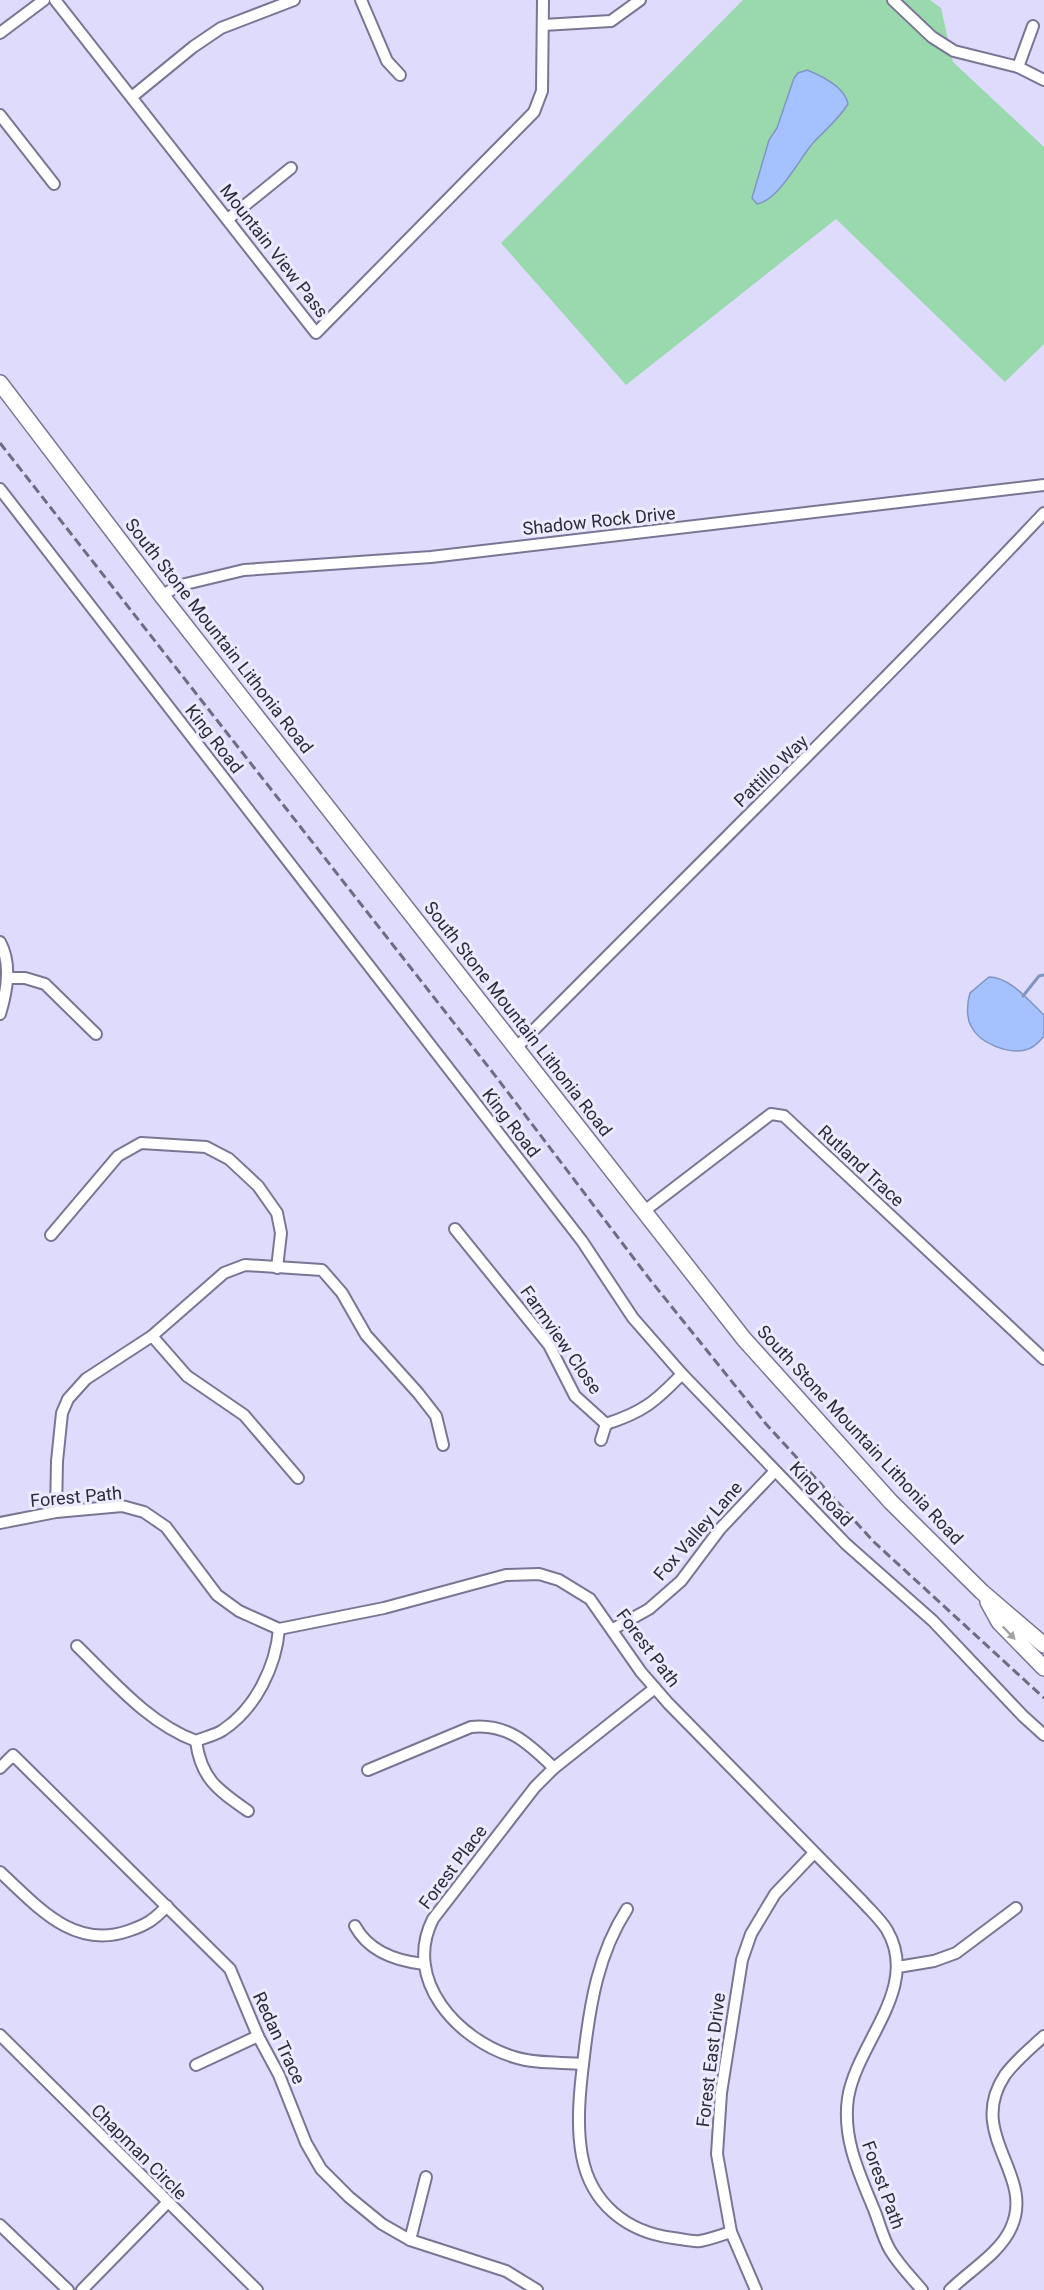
<svg xmlns="http://www.w3.org/2000/svg" width="1044" height="2290" font-family="Roboto,sans-serif">
<style>
.green{fill:#9ad8ad}
.water{fill:#a5c2ff;stroke:#8195c3;stroke-width:1.5}
.lines{fill:none;stroke-linecap:round;stroke-linejoin:round}
.stream{stroke:#8195c3;stroke-width:3}
.minor-casing{stroke:#797694;stroke-width:14}
.secondary-casing{stroke:#797694;stroke-width:18}
.minor{stroke:#fff;stroke-width:10}
.secondary{stroke:#fff;stroke-width:15}
.rail{stroke:#6f6c81;stroke-width:3;stroke-dasharray:9 4.5;stroke-linecap:butt}
.oneway{fill:#a0a0a5}
.labels{text-anchor:middle;stroke-width:6;stroke-linejoin:round;paint-order:stroke}
.street-label{font-size:18px;fill:#2d2b38;stroke:#eceaff}
</style>
<rect width="100%" height="100%" fill="#dfdbfd"/>
<polygon class="green" points="743,0 930,0 941,8 953,62 1044,147 1044,344 1005,382 836,219 626,385 501,243"/>
<g class="water">
<path d="M807,70C822,76 845,87 848,104C839,119 825,130 813,143C799,159 779,200 757,204L752,198L769,140L777,128L794,78L798,73Z"/>
<path d="M989,977C1010,977 1029,1001 1044,1015V1036C1040,1041 1032,1049 1025,1050C1007,1054 979,1043 971,1026C966,1017 967,1003 970,993Z"/>
</g>
<g class="lines">
<polyline class="stream" points="1023,996 1039,976 1044,975"/>
<g class="minor-casing">
<g id="minor">
<polyline points="55,0 316,333 534,112 542,91 543,0"/>
<polyline points="361,0 387,61 400,75"/>
<polyline points="893,0 932,37 954,51 1018,67 1044,80"/>
<polyline points="543,25 611,21 640,0"/>
<polyline points="0,33 44,0"/>
<polyline points="1018,67 1033,26"/>
<polyline points="133,96 193,47 221,28 294,0"/>
<polyline points="0,115 54,184"/>
<polyline points="228,219 291,168"/>
<polyline points="0,489 582,1241 633,1318 682,1374 846,1544 933,1621 1023,1716 1044,1735"/>
<polyline points="162,596 177,586 244,570 431,557 1044,485"/>
<path d="M0,942C12,964 7,991 0,1014"/>
<polyline points="8,978 25,978 45,984 96,1034"/>
<path d="M516,1048C692,870 872,695 1044,513"/>
<polyline points="643,1212 771,1114 784,1116 1044,1359"/>
<polyline points="455,1229 549,1345 575,1396 606,1424"/>
<polyline points="51,1235 118,1156 141,1143 206,1147 229,1159 258,1186 277,1213 281,1233 277,1268"/>
<polyline points="152,1336 187,1376 244,1415 298,1478"/>
<path d="M606,1424C643,1412 655,1402 682,1374"/>
<polyline points="601,1440 606,1424"/>
<polyline points="56,1512 57,1461 62,1413 68,1399 86,1379 152,1336 224,1273 245,1265 322,1270 342,1293 366,1335 418,1393 436,1416 443,1445"/>
<path d="M0,1523L56,1512L122,1506L144,1512L166,1527L217,1595L239,1611L279,1629L384,1608L506,1575L539,1574L559,1580L590,1599L641,1672L668,1703L863,1902C871,1911 881,1920 887,1930C921,1988 857,2042 848,2098C842,2139 860,2175 875,2212C880,2225 883,2238 890,2250C899,2265 911,2277 922,2290"/>
<polyline points="613,1629 649,1609 681,1581 720,1529 775,1471"/>
<path d="M77,1646C114,1682 148,1723 196,1741C205,1737 216,1735 223,1730C256,1708 276,1666 279,1629"/>
<path d="M196,1741C201,1779 218,1790 248,1811"/>
<polyline points="0,1768 13,1755 230,1969 258,2036 279,2075 306,2143 321,2169 349,2197 382,2224 410,2240 506,2271 537,2290"/>
<path d="M368,1770L471,1727C508,1723 529,1744 554,1768"/>
<path d="M0,1872C37,1906 73,1950 128,1931C146,1925 154,1920 167,1906"/>
<path d="M627,1909C598,1954 590,2004 584,2056C580,2088 576,2124 582,2156C591,2204 627,2232 673,2238C682,2239 692,2242 700,2241C711,2239 721,2235 731,2232"/>
<path d="M355,1926C369,1952 396,1961 424,1964"/>
<polyline points="898,1967 934,1961 956,1953 1016,1908"/>
<polyline points="0,2035 257,2290"/>
<path d="M583,2064C561,2062 535,2064 514,2057C458,2040 402,1980 433,1919L535,1787L554,1768L655,1688"/>
<polyline points="196,2065 258,2036"/>
<polyline points="0,2225 68,2290"/>
<polyline points="410,2240 426,2177"/>
<polyline points="82,2290 167,2203"/>
<polyline points="756,2290 731,2232 717,2154 721,2093 742,1960 751,1934 775,1894 814,1853"/>
<path d="M950,2290C969,2271 1000,2253 1011,2228C1036,2174 965,2135 1005,2075C1016,2060 1031,2048 1044,2036"/>
</g>
</g>
<g class="secondary-casing">
<g id="secondary">
<polyline points="0,383 162,596 744,1339 891,1502 982,1592 1044,1645"/>
<polyline points="988,1602 999,1622 1044,1668"/>
</g>
</g>
<use href="#minor" class="minor"/>
<use href="#secondary" class="secondary"/>
<polyline class="rail" points="0,443 497,1078 651,1281 766,1424 874,1542 1044,1698"/>
</g>
<defs><path id="oneway-solid" d="M-6-.8H1V-3.2L6.5 0L1 3.2V.8H-6Z" transform="scale(1.5)"/></defs>
<use class="oneway" href="#oneway-solid" transform="translate(1009 1633) rotate(46)"/>
<g class="labels">
<g class="street-label">
<text transform="translate(274 251) rotate(52)" y="6">Mountain View Pass</text>
<text transform="translate(599 521) rotate(-6)" y="6">Shadow Rock Drive</text>
<text transform="translate(219 636) rotate(52)" y="6">South Stone Mountain Lithonia Road</text>
<text transform="translate(214 739) rotate(52)" y="6">King Road</text>
<text transform="translate(771 771) rotate(-44)" y="6">Pattillo Way</text>
<text transform="translate(518 1019) rotate(52)" y="6">South Stone Mountain Lithonia Road</text>
<text transform="translate(511 1123) rotate(52)" y="6">King Road</text>
<text transform="translate(861 1166) rotate(43)" y="6">Rutland Trace</text>
<text transform="translate(561 1340) rotate(55)" y="6">Farmview Close</text>
<text transform="translate(860 1435) rotate(47)" y="6">South Stone Mountain Lithonia Road</text>
<text transform="translate(821 1494) rotate(46)" y="6">King Road</text>
<text transform="translate(76 1497) rotate(-5)" y="6">Forest Path</text>
<text transform="translate(698 1531) rotate(-49)" y="6">Fox Valley Lane</text>
<text transform="translate(648 1648) rotate(53)" y="6">Forest Path</text>
<text transform="translate(453 1867) rotate(-53)" y="6">Forest Place</text>
<text transform="translate(279 2038) rotate(65)" y="6">Redan Trace</text>
<text transform="translate(711 2060) rotate(-83)" y="6">Forest East Drive</text>
<text transform="translate(139 2152) rotate(45)" y="6">Chapman Circle</text>
<text transform="translate(883 2185) rotate(70)" y="6">Forest Path</text>
</g>
</g>
</svg>
